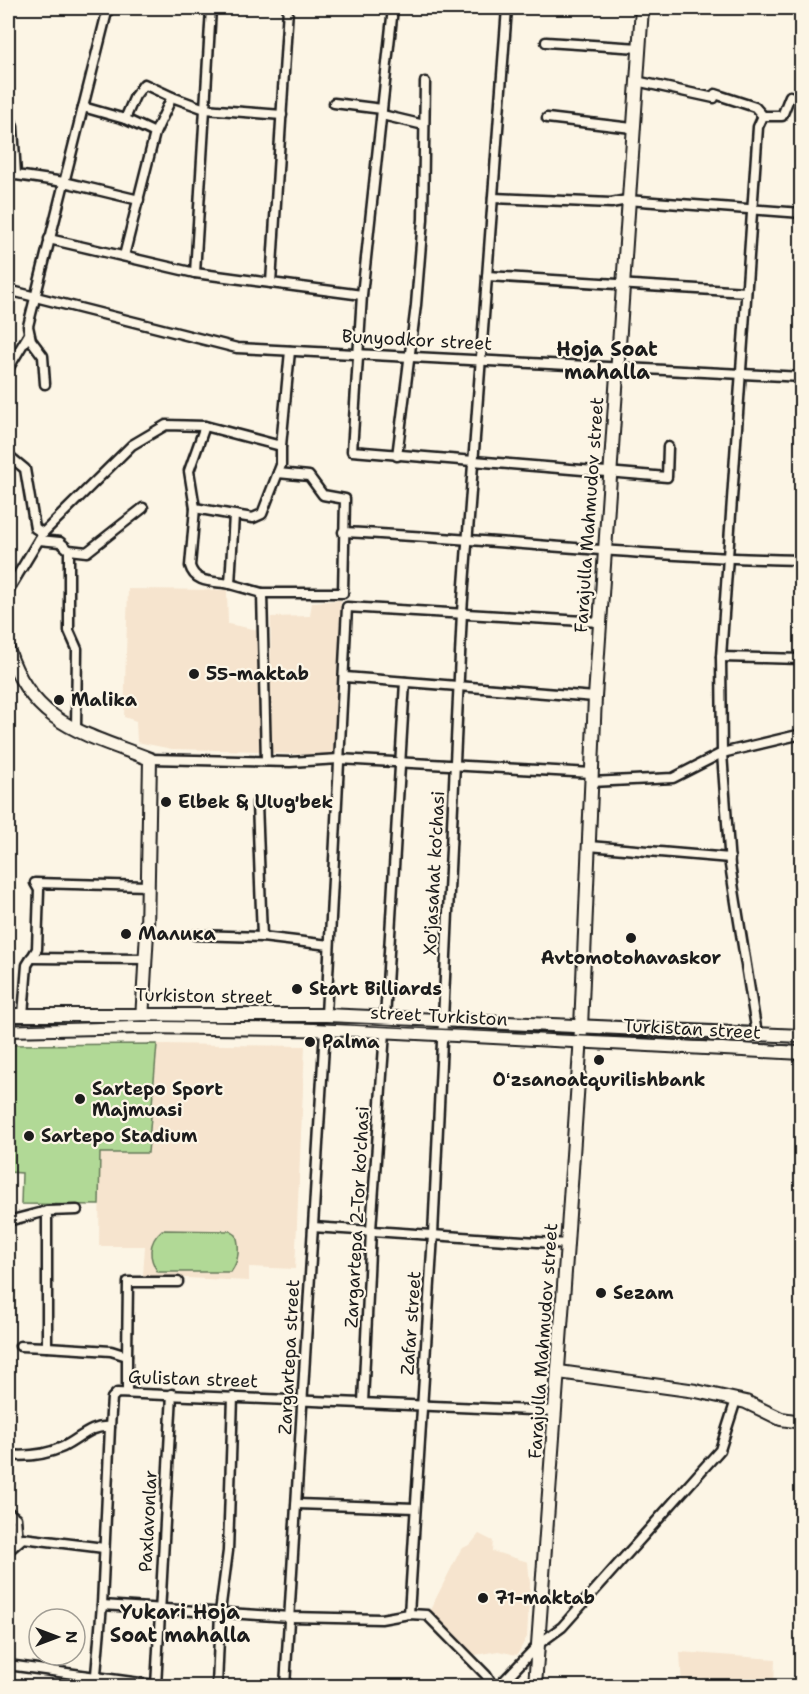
<svg xmlns="http://www.w3.org/2000/svg" width="809" height="1694" font-family="'Shantell Sans',sans-serif">
<style>
.built{fill:#f6e4ce}
.green{fill:#b1d996;stroke:#667a59;stroke-width:1.5}
.lines{fill:none;stroke-linecap:round;stroke-linejoin:round}
.street-casing{stroke:#1c1c1c;stroke-width:13}
.secondary-casing{stroke:#1c1c1c;stroke-width:16}
.street{stroke:#fcf5e5;stroke-width:8}
.secondary{stroke:#fcf5e5;stroke-width:12}
.tram{stroke:#1c1c1c;stroke-width:1.5}
.poi-dot{fill:#1c1c1c;stroke:#fcf5e5;stroke-width:2}
.labels{text-anchor:middle;stroke-width:4.5;stroke-linejoin:round;paint-order:stroke}
.street-label{font-size:18px;fill:#1c1c1c;stroke:#fcf5e5}
.poi-label{font-size:18px;font-weight:bold;fill:#1c1c1c;stroke:#fcf5e5;text-anchor:start}
.neighbourhood-label{font-size:20px;font-weight:bold;fill:#1c1c1c;stroke:#fcf5e5}
</style>
<rect width="100%" height="100%" fill="#fcf5e5"/>
<filter id="ink" filterUnits="userSpaceOnUse"><feTurbulence type="fractalNoise" baseFrequency=".0167" numOctaves="2"/><feDisplacementMap in="SourceGraphic" scale="12" xChannelSelector="R" yChannelSelector="G"/><feConvolveMatrix kernelMatrix="1 2 1 2 8 2 1 2 1" color-interpolation-filters="sRGB"/></filter>
<g filter="url(#ink)">
<g class="built">
<polygon points="128,589 227,590 228,624 263,631 263,751 172,749 137,742 136,721 124,717"/>
<polygon points="341,600 333,756 269,753 271,617 310,616 312,602"/>
<polygon points="157,1044 305,1046 295,1269 249,1267 249,1281 143,1276 145,1246 99,1246 100,1152 148,1153"/>
<polygon points="479,1534 493,1541 492,1551 528,1562 530,1584 527,1637 517,1655 498,1651 470,1656 429,1612 461,1549 471,1544"/>
<polygon points="680,1652 775,1659 774,1686 682,1686"/>
</g>
<g class="green">
<polygon points="157,1044 148,1153 100,1153 99,1205 21,1204 22,1173 8,1172 8,1045"/>
<path d="M162,1230L230,1231L236,1235C240,1247 239,1261 231,1272H158C148,1258 148,1242 162,1230Z"/>
</g>
<g class="lines">
<g class="street-casing">
<g id="street">
<polyline points="211,8 205,109 282,115"/>
<polyline points="288,8 271,283 362,295"/>
<polyline points="393,8 362,295 352,451 667,477 668,447"/>
<polyline points="546,42 639,48"/>
<polyline points="636,81 714,98 715,94 755,107 763,116"/>
<polyline points="334,103 382,109"/>
<polyline points="83,107 125,119 135,96 144,84 172,97"/>
<polyline points="8,112 13,127 16,175 64,182 139,200"/>
<polyline points="382,115 424,125"/>
<polyline points="547,118 632,128"/>
<polyline points="125,119 155,133"/>
<polyline points="493,198 611,203 627,200 802,213"/>
<polyline points="49,239 195,273 271,283"/>
<polyline points="124,256 155,133 172,97 205,109 195,273"/>
<polyline points="487,276 746,292"/>
<polyline points="8,290 237,348 802,377"/>
<polyline points="8,369 29,334"/>
<polyline points="45,384 43,356 31,340 28,326 108,8"/>
<path d="M205,426L189,471L195,508L190,566C195,584 214,581 230,584L234,515L253,518L262,514L281,465V446"/>
<polyline points="8,455 25,469 35,528 43,533"/>
<polyline points="397,456 416,305 423,219 425,82"/>
<polyline points="195,508 234,515"/>
<path d="M343,532C496,539 649,558 802,560"/>
<polyline points="39,540 60,542 69,550 87,552 143,508"/>
<polyline points="69,550 69,631 77,649 76,729"/>
<polyline points="230,584 262,593 266,761"/>
<polyline points="8,591 43,533 132,445 166,425 205,426 281,446 290,351"/>
<polyline points="262,593 343,593 345,499 323,495 309,476 278,473"/>
<polyline points="721,657 802,659"/>
<polyline points="345,677 595,697"/>
<polyline points="150,759 290,762 339,759 592,773"/>
<polyline points="591,782 673,778 722,753 802,734"/>
<polyline points="257,803 262,937"/>
<polyline points="589,846 730,858"/>
<polyline points="195,935 262,937 329,945"/>
<polyline points="31,958 145,959"/>
<polyline points="23,1015 27,965 37,949 39,890 35,883 148,886"/>
<polyline points="326,1015 347,607 600,622"/>
<polyline points="385,1019 405,682"/>
<polyline points="757,1034 730,865 722,753 721,657 758,127 763,116 782,116 790,96"/>
<polyline points="77,1210 47,1211 47,1347 111,1351 127,1356 127,1392"/>
<polyline points="12,1220 47,1211"/>
<polyline points="313,1227 567,1244"/>
<polyline points="20,1346 47,1347"/>
<polyline points="127,1356 128,1282 178,1282"/>
<polyline points="363,1403 371,1230 385,1032"/>
<path d="M8,1455C27,1457 45,1455 63,1447C80,1439 90,1425 110,1427"/>
<polyline points="297,1504 415,1508"/>
<polyline points="8,1512 16,1518 18,1540"/>
<polyline points="8,1551 23,1538 104,1548"/>
<polyline points="102,1605 290,1617 381,1619 409,1614 427,1615 486,1675 493,1686"/>
<polyline points="409,1614 433,1235 462,612 507,8"/>
<polyline points="8,1665 162,1686"/>
<polyline points="504,1683 527,1686"/>
<polyline points="95,1686 102,1605 110,1427 112,1398 117,1393 556,1411"/>
<polyline points="156,1686 172,1394"/>
<polyline points="217,1686 220,1612 228,1551 233,1397"/>
<polyline points="285,1686 325,1029"/>
<polyline points="499,1686 540,1643 562,1627 720,1450 736,1400"/>
</g>
</g>
<g class="secondary-casing">
<g id="secondary">
<path d="M8,649C32,724 83,733 150,759L147,932L142,1020"/>
<polyline points="8,1015 326,1015 802,1036"/>
<polyline points="8,1030 144,1027 360,1030 802,1053"/>
<polyline points="559,1372 696,1391 746,1402 781,1419 802,1422"/>
<polyline points="535,1686 567,1244 580,1051 595,697 642,8"/>
</g>
</g>
<use href="#street" class="street"/>
<use href="#secondary" class="secondary"/>
<polyline class="tram" points="8,1025 142,1021 308,1023 802,1046"/>
</g>
</g>
<g class="poi-dot">
<circle cx="194" cy="674" r="6"/>
<circle cx="59" cy="700" r="6"/>
<circle cx="166" cy="802" r="6"/>
<circle cx="126" cy="934" r="6"/>
<circle cx="631" cy="938" r="6"/>
<circle cx="297" cy="989" r="6"/>
<circle cx="310" cy="1042" r="6"/>
<circle cx="599" cy="1060" r="6"/>
<circle cx="80" cy="1099" r="6"/>
<circle cx="29" cy="1136" r="6"/>
<circle cx="601" cy="1293" r="6"/>
<circle cx="483" cy="1598" r="6"/>
</g>
<g class="labels">
<g class="street-label">
<text transform="translate(417 340) rotate(3)" y="6">Bunyodkor street</text>
<text transform="translate(589 515) rotate(-86)" y="6">Farajulla Mahmudov street</text>
<text transform="translate(434 873) rotate(-87)" y="6">Xo'jasahat ko'chasi</text>
<text transform="translate(204 996) rotate(1)" y="6">Turkiston street</text>
<text transform="translate(439 1016) rotate(3)" y="6">street Turkiston</text>
<text transform="translate(692 1029) rotate(3)" y="6">Turkistan street</text>
<text transform="translate(357 1217) rotate(-87)" y="6">Zargartepa 2-Tor ko'chasi</text>
<text transform="translate(411 1323) rotate(-86)" y="6">Zafar street</text>
<text transform="translate(543 1341) rotate(-86)" y="6">Farajulla Mahmudov street</text>
<text transform="translate(289 1357) rotate(-87)" y="6">Zargartepa street</text>
<text transform="translate(193 1379) rotate(2)" y="6">Gulistan street</text>
<text transform="translate(148 1521) rotate(-87)" y="6">Paxlavonlar</text>
</g>
<g class="poi-label">
<text x="206" y="680">55-maktab</text>
<text x="71" y="706">Malika</text>
<text x="178" y="808">Elbek &amp; Ulug'bek</text>
<text x="138" y="940">Малика</text>
<text x="631" y="964" text-anchor="middle">Avtomotohavaskor</text>
<text x="309" y="995">Start Billiards</text>
<text x="322" y="1048">Palma</text>
<text x="599" y="1086" text-anchor="middle">Oʻzsanoatqurilishbank</text>
<text x="92" y="1095">Sartepo Sport<tspan x="92" dy="21">Majmuasi</tspan></text>
<text x="41" y="1142">Sartepo Stadium</text>
<text x="613" y="1299">Sezam</text>
<text x="495" y="1604">71-maktab</text>
</g>
<g class="neighbourhood-label">
<text x="607" y="356">Hoja Soat<tspan x="607" dy="23">mahalla</tspan></text>
<text x="180" y="1619">Yukari Hoja<tspan x="180" dy="23">Soat mahalla</tspan></text>
</g>
</g>
<rect width="809" height="1694" fill="none" stroke="#fcf5e5" stroke-width="30"/>
<rect x="15" y="15" width="779" height="1664" fill="none" stroke="#1c1c1c" stroke-width="2" filter="url(#ink)"/>
<g transform="translate(57 1637) rotate(90)"><circle r="28" fill="#fcf5e5" stroke="#a29e95" stroke-width="1.5"/>
<path d="M0-4.5L10 22L0 15L-10 22Z" fill="#1c1c1c"/>
<text y="-9" font-size="16" font-weight="bold" text-anchor="middle" fill="#1c1c1c">N</text>
</g>
</svg>
